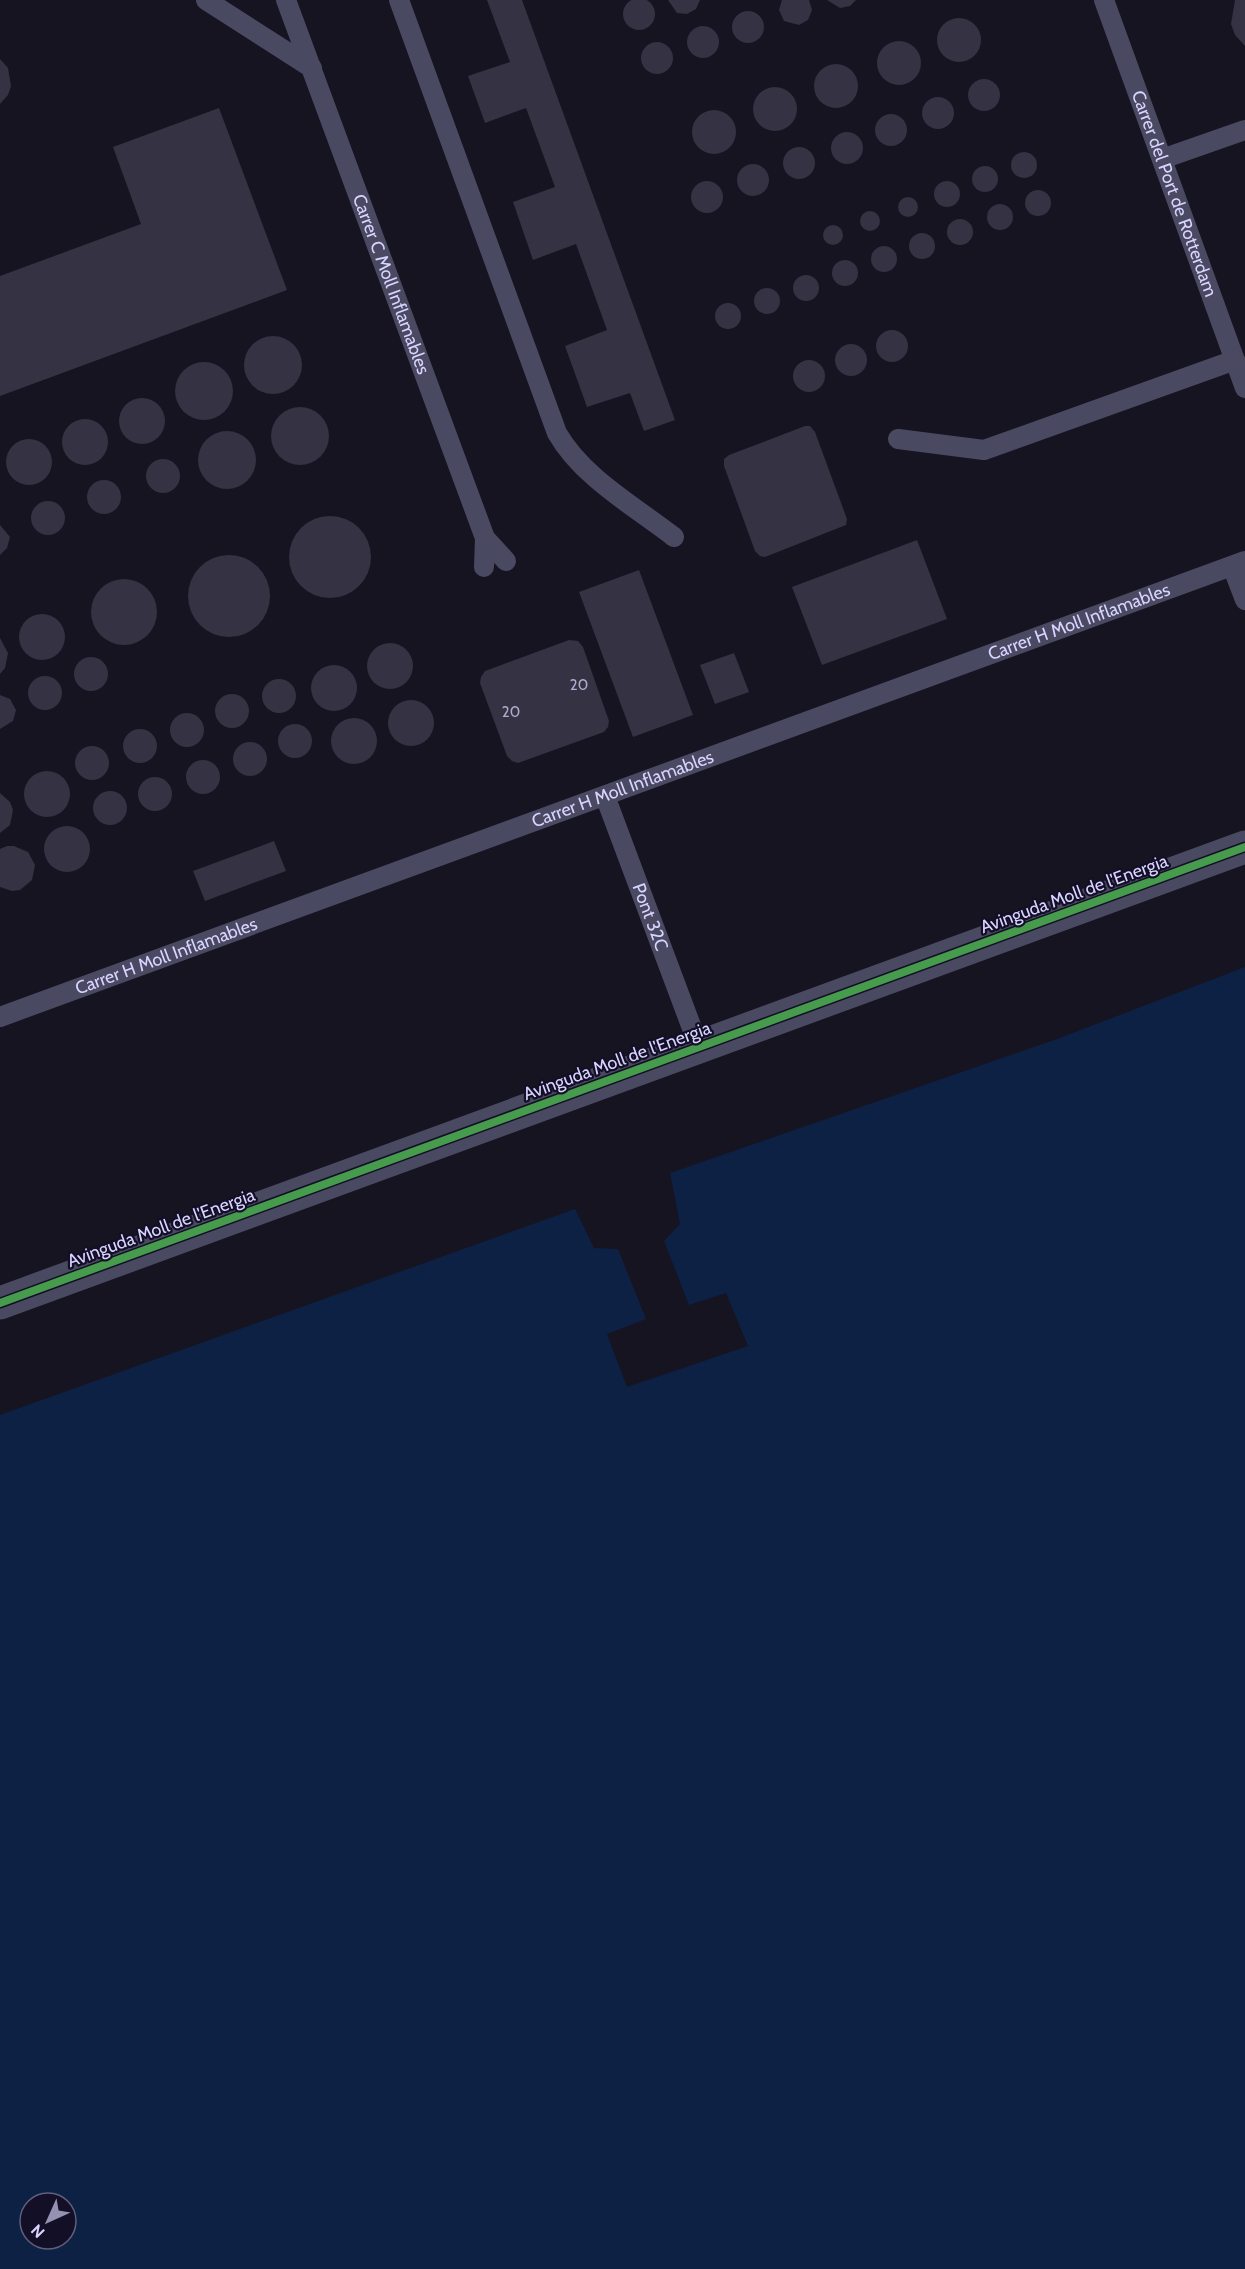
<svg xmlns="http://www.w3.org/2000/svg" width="1245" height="2269" font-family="Cabin,sans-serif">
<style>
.water{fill:#0d2144;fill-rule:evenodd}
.building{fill:#343243}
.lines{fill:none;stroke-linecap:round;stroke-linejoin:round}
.lane{stroke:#4a4962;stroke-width:20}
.street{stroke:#4a4962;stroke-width:33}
.cycleway-casing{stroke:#130f26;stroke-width:11}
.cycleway{stroke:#469c4c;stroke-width:8}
.labels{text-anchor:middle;stroke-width:4.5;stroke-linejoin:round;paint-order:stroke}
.number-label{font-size:15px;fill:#b0acd0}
.street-label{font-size:18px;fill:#d9d4ff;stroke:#130f26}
</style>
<rect width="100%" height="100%" fill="#161421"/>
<path class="water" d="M1245,967V2269H0V1415L575,1209L594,1248L618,1249L646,1319L607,1334L627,1387L748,1346L726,1293L689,1305L664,1241L680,1224L670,1173L1057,1039ZM30,2203H66V2239H30Z"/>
<g class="building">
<circle cx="639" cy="14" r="16"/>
<polygon points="487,0 522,0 675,420 644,431 630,393 587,407 565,346 607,330 576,244 533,260 513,202 555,187 526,108 485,123 468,76 510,62"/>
<polygon points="668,0 700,0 696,9 687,14 677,13"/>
<polygon points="782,0 809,0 812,10 808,20 799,25 784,21 779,10"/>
<polygon points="827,0 856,0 850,6 840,8"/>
<polygon points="1235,0 1245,0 1245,46 1235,35 1231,24"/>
<circle cx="748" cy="27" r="16"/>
<circle cx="959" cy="40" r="22"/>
<circle cx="703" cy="42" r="16"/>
<circle cx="899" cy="63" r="22"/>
<circle cx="657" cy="58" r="16"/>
<polygon points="0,59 8,68 11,86 8,95 0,104"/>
<circle cx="836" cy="86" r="22"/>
<circle cx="984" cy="95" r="16"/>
<circle cx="775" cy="109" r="22"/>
<circle cx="938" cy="113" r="16"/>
<polygon points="219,108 287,290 0,396 0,276 141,224 113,147"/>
<circle cx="714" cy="132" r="22"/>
<circle cx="891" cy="130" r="16"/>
<circle cx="847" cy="148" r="16"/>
<circle cx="799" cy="163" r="16"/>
<circle cx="1024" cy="165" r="13"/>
<circle cx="753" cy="180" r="16"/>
<circle cx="985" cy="179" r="13"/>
<circle cx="707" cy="197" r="16"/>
<circle cx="947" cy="194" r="13"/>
<circle cx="1038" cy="203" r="13"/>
<circle cx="908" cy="207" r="10"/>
<circle cx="1000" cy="217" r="13"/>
<circle cx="870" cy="221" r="10"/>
<circle cx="960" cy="232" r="13"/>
<circle cx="833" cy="235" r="10"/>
<circle cx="922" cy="246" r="13"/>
<circle cx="884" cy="259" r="13"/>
<circle cx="845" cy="273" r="13"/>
<circle cx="806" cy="288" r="13"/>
<circle cx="767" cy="301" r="13"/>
<circle cx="728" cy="316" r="13"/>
<circle cx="892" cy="346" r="16"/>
<circle cx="273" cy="365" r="29"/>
<circle cx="851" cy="360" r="16"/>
<circle cx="809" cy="376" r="16"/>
<circle cx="204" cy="391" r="29"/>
<circle cx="142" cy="421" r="23"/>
<circle cx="300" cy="436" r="29"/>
<circle cx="85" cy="442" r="23"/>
<polygon points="805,426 810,426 815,432 847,519 846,525 765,557 760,556 755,551 724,466 724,459 729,455"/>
<circle cx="227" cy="460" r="29"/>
<circle cx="29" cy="462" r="23"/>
<circle cx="163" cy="476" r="17"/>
<circle cx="104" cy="497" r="17"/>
<circle cx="48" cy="518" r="17"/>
<circle cx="330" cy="557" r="41"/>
<polygon points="0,525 10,537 7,548 0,555"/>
<polygon points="917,540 947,619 822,665 792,587"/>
<circle cx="229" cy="596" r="41"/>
<polygon points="639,570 693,715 633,737 579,592"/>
<circle cx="124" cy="612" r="33"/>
<circle cx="42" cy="637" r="23"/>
<polygon points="0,638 8,653 5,668 0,674"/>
<polygon points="569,640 578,641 583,647 609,721 608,727 604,732 518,763 512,761 507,756 480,683 481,677 485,671"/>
<circle cx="390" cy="666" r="23"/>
<polygon points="734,653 749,692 715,704 700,665"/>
<circle cx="91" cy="674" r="17"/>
<circle cx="334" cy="688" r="23"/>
<circle cx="45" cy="693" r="17"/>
<circle cx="279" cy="696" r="17"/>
<circle cx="232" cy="711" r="17"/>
<polygon points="0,695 10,699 16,710 13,721 0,729"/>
<circle cx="411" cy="723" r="23"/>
<circle cx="187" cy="730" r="17"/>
<circle cx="354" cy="741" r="23"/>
<circle cx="295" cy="741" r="17"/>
<circle cx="140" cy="746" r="17"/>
<circle cx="250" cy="759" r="17"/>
<circle cx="92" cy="763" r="17"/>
<circle cx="203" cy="777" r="17"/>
<circle cx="47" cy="794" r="23"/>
<circle cx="155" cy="794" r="17"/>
<circle cx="110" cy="808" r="17"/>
<polygon points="0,793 10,802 13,810 10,825 0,833"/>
<circle cx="67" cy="849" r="23"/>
<polygon points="274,841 286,871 205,901 193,871"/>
<polygon points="7,846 14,846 28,852 35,865 32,880 20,890 12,891 0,887 0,849"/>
</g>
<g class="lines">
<g class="lane">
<polyline points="206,0 312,68"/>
<path id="s1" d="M286,0L485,538L506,561"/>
<path d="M399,0L557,433C582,477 634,506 674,537"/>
<path id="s2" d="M1104,0L1245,388"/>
<polyline points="1162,159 1245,130"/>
<polyline points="898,439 984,450 1235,360"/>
<polyline points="1232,566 1245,600"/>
<polyline points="484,567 485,538"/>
<path id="s3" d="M605,796L699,1047"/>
<path id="s4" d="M0,1017L1245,561"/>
</g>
<polyline class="street" points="0,1303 1245,847"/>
<g class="cycleway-casing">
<polyline id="cycleway" points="0,1303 1245,847"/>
</g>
<use href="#cycleway" class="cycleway"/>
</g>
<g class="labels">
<g class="number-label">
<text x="579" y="690">20</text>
<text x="511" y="717">20</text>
</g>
<g class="street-label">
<text dy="6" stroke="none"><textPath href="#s2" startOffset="206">Carrer del Port de Rotterdam</textPath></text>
<text dy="6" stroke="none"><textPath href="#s1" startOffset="303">Carrer C Moll Inflamables</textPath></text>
<text dy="6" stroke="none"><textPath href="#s4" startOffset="1149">Carrer H Moll Inflamables</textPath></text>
<text dy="6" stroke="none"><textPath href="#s4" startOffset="663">Carrer H Moll Inflamables</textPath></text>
<text transform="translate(1074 894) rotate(-20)" y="6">Avinguda Moll de l'Energia</text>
<text dy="6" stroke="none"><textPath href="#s3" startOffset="129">Pont 32C</textPath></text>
<text dy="6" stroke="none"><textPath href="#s4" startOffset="177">Carrer H Moll Inflamables</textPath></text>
<text transform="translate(617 1061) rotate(-20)" y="6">Avinguda Moll de l'Energia</text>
<text transform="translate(161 1228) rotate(-20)" y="6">Avinguda Moll de l'Energia</text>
</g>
</g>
<g transform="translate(48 2221) rotate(225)"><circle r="28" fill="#130f26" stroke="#625e7d" stroke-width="1.5"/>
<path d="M0-4.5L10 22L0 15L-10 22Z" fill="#9591b1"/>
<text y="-9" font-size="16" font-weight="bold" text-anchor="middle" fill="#d9d4ff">N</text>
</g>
</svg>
